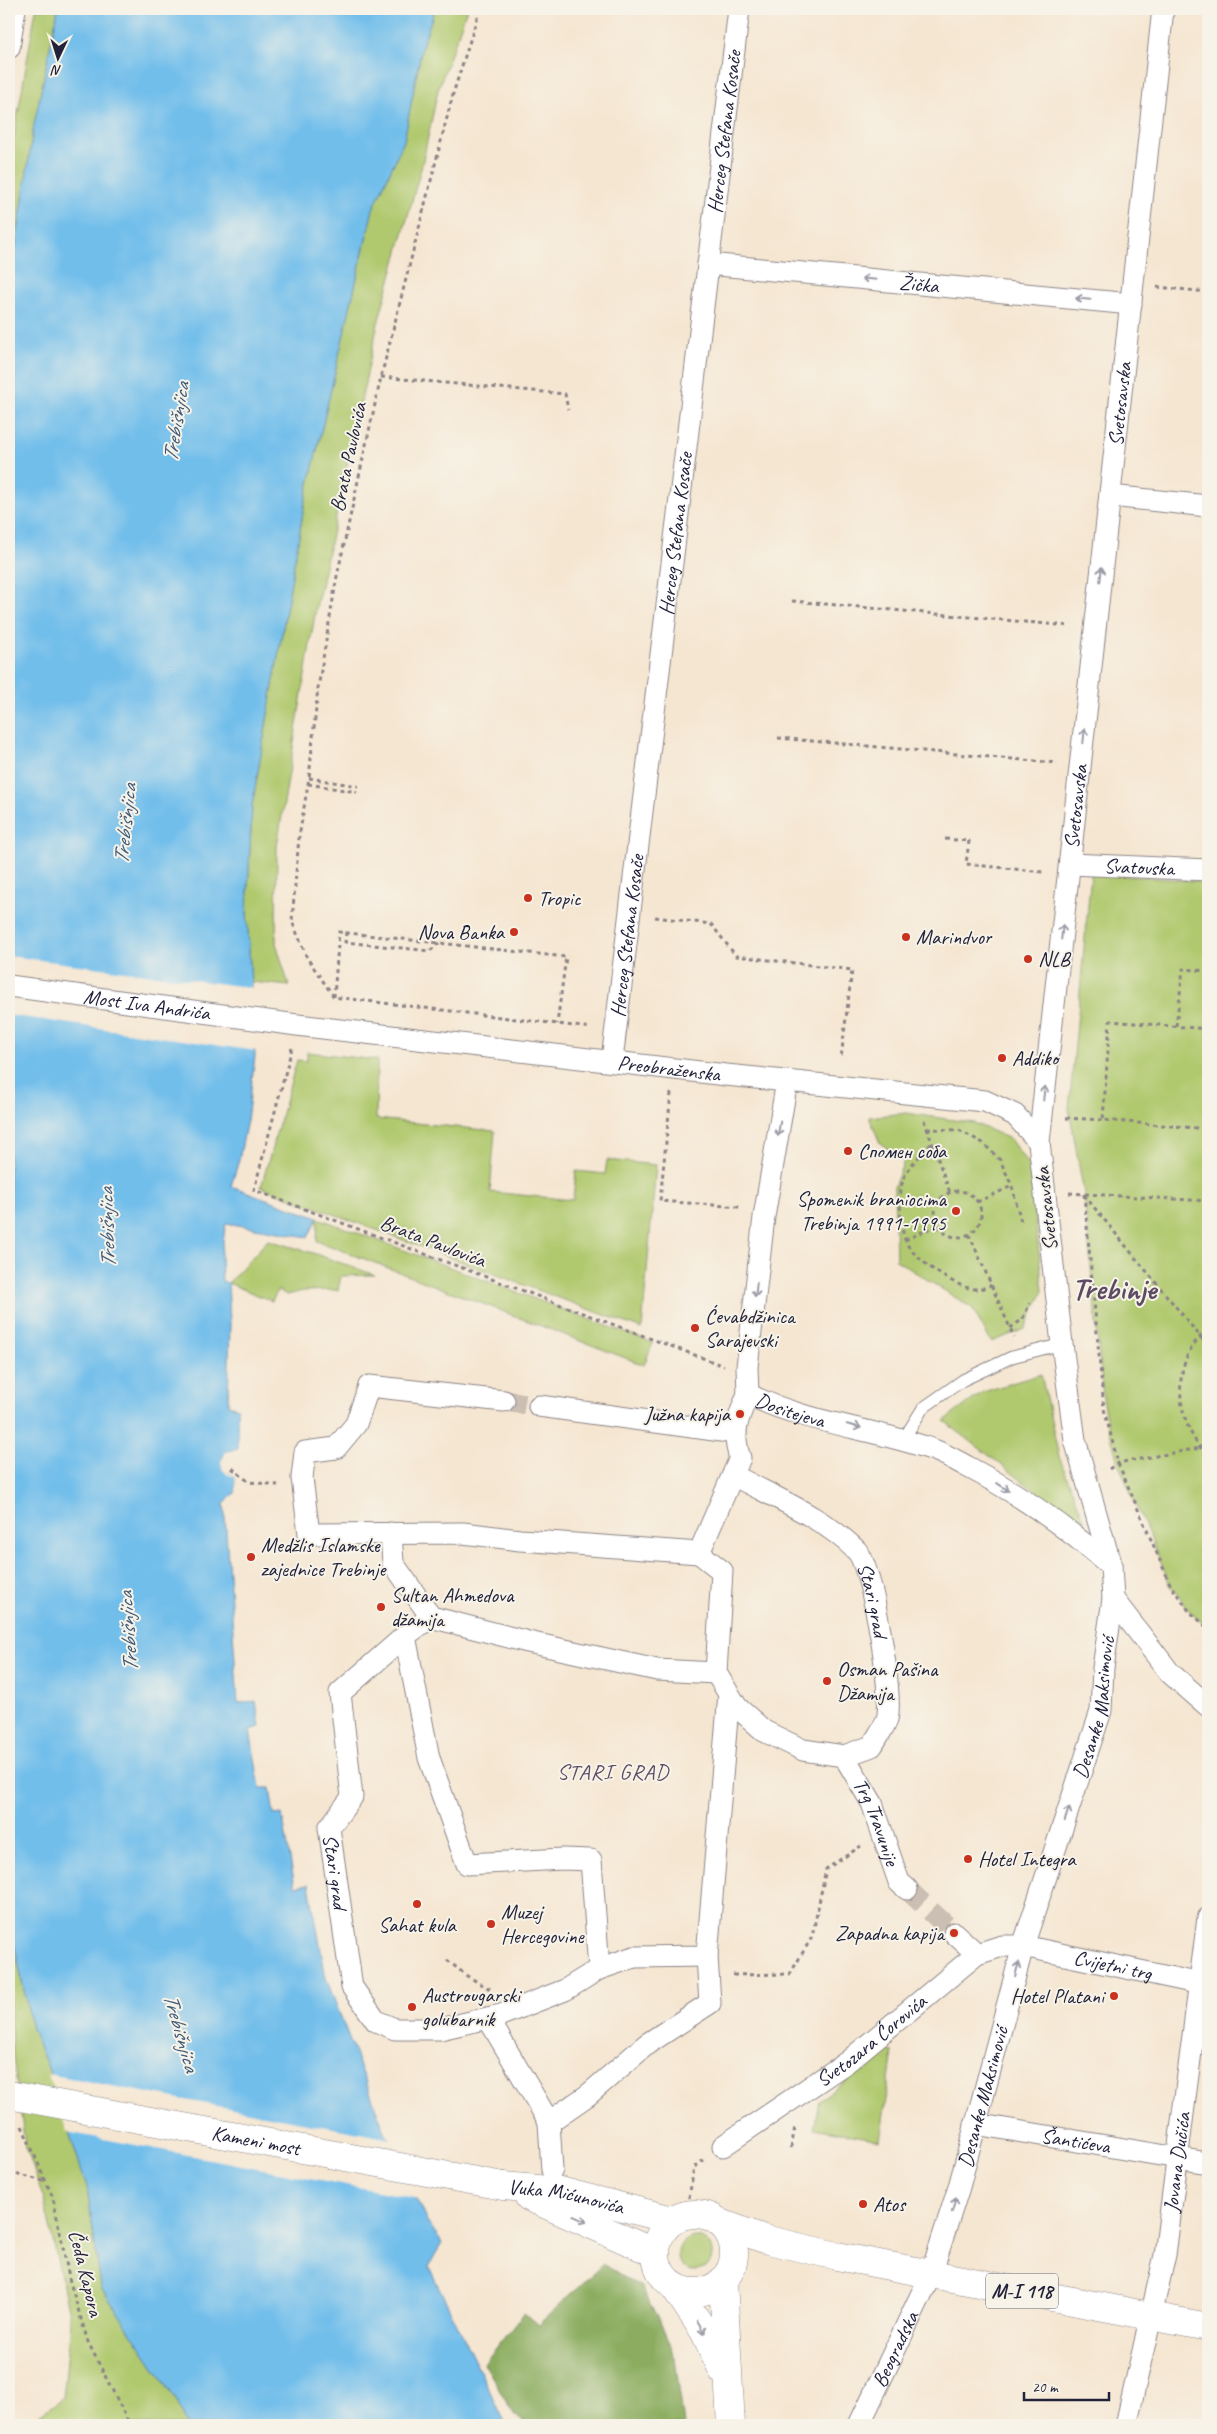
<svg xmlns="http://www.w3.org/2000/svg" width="1217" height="2434" font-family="Caveat,sans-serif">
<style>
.green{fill:#b0c96e;stroke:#697654}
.forest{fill:#8cad61;stroke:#57684e}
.water{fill:#71beeb;stroke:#4a7093}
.pier{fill:#f5e6d1}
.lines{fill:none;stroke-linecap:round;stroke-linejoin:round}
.street-tunnel{stroke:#cbbfb3;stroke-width:21;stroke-dasharray:21 11;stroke-linecap:butt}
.lane-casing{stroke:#8c8486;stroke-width:13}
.street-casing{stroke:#8c8486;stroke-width:23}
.secondary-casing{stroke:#8c8486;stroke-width:29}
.primary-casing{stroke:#8c8486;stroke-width:29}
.path{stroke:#8c8486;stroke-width:3;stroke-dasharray:4 4;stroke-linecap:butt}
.lane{stroke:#fff;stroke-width:11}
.street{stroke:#fff;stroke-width:21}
.secondary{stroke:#fff;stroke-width:28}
.primary{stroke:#fff;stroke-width:28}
.secondary-bridge-casing{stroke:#8c8486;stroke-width:29;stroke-linecap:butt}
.secondary-bridge{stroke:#fff;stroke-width:28}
.oneway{stroke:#9c9ca7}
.poi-dot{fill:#c8321e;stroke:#f7f3e8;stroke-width:2}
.labels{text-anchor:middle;stroke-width:4;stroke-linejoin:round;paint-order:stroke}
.shield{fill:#f7f3e8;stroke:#62616f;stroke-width:1}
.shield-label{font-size:20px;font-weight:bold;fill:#22223b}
.street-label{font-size:21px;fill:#22223b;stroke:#f7f3e8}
.poi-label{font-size:21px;fill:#22223b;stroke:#f7f3e8;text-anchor:start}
.water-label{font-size:22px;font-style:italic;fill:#3e5979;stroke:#f7f3e8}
.neighbourhood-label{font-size:22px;letter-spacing:1px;fill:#5d4b64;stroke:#f7f3e8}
.town-label{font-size:31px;font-weight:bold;fill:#5d4b64;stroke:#f7f3e8}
</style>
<rect width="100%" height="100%" fill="#f7f3e8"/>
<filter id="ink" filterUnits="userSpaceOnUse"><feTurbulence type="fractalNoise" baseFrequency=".02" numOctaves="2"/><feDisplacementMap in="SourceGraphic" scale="10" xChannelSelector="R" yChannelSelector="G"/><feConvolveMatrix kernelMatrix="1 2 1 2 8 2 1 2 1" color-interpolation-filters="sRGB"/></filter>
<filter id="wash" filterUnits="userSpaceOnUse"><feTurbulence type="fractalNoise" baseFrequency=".0096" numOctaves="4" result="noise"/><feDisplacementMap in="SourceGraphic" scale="20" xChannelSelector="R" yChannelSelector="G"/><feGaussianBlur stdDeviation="1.12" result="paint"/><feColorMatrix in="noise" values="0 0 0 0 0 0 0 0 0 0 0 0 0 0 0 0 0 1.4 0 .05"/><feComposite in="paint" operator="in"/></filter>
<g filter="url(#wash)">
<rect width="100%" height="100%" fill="#f5e6d1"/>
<g class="green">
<polygon points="36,9 58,9 33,130 9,294 9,165"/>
<polygon points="435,9 467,9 438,90 422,165 378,323 316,608 277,846 276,943 289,986 251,982 247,912 252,806 305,501 373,209 404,141 422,46"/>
<polygon points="1091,873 1208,882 1208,1628 1190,1612 1171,1586 1118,1463 1104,1409 1084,1194 1069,1109"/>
<polygon points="307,1052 377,1060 376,1119 495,1131 490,1192 573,1200 576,1171 605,1174 607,1160 656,1165 642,1329 261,1187 297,1060 307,1061"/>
<polygon points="906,1113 974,1123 1010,1139 1030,1167 1043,1291 1025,1329 991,1342 972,1308 896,1260 894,1187 904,1161 880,1143 869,1117"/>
<polygon points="318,1218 653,1343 644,1365 317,1241"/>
<polygon points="268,1240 313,1253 375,1275 341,1276 338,1290 303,1291 287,1295 278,1290 272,1301 228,1283"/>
<polygon points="1041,1374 1059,1457 1089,1532 944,1421 983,1392"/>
<polygon points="9,1918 32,2029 48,2068 87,2187 101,2287 178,2403 187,2425 25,2425 63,2398 71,2323 44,2200 25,2144 12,2049 9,1995"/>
<polygon points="884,2049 893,2052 880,2140 814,2128 819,2100 863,2069"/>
<circle cx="695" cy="2254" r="17"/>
</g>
<polygon class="forest" points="603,2264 641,2287 658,2317 675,2358 684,2425 526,2425 515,2416 484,2363 524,2313 538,2325"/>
<polygon class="water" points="58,9 435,9 422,46 404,141 373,209 305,501 252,806 247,912 255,1056 247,1120 239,1160 231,1186 318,1218 308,1237 226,1223 221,1254 222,1281 228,1283 230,1322 228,1405 238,1408 238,1450 231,1450 223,1456 222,1469 235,1476 236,1492 224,1503 238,1703 256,1701 260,1727 250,1730 260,1788 270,1788 274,1815 282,1814 295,1886 309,1884 326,1978 384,2129 427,2222 442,2243 429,2267 505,2422 504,2425 187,2425 178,2403 101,2287 87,2187 48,2068 32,2029 9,1918 9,294 33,130"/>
<g class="pier">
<polygon points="9,956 254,988 257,1051 9,1015"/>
<polygon points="241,1407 241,1451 228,1454 223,1461 224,1467 229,1473 237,1475 238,1492 236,1492 235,1476 228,1475 222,1469 221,1461 226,1452 238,1450 238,1408"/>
<polygon points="48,2074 391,2139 420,2199 67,2132"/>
</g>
</g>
<g filter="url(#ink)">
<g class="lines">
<g class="street-tunnel">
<polyline points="504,1401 539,1406"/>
<polyline points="907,1889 954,1933"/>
</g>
<g class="lane-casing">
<polyline id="lane" points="903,1440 923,1408 963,1380 1012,1357 1062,1344"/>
</g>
<g class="street-casing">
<g id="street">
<polyline points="9,48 15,9"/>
<path id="s1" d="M708,264L1131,304"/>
<polyline points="1110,496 1208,506"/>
<path id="s2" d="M1070,864L1208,870"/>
<path id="s3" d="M9,986L297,1025L726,1075L985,1101L1015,1115L1039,1142"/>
<path id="s4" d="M612,1060L739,9"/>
<path id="s5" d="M787,1081L764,1217L747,1367L748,1394C804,1423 874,1428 934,1450C945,1454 957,1461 968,1467C1020,1494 1067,1528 1111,1566"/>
<polyline points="504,1401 369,1386 356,1424 336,1448 305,1452 302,1478 309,1534 463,1533 520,1540 699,1553"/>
<polyline points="539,1406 736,1433"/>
<path id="s6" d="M733,1475C775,1498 823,1517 857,1551C872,1567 894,1697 887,1719C884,1728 877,1737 872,1746L844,1756L803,1750L764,1731L737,1707L716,1673L722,1571L699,1553L740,1458C731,1431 738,1419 748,1394"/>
<polyline points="391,1533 393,1563 431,1617 528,1642 657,1670 716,1673"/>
<polyline points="1113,1599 1170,1673 1208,1706"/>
<polyline points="431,1617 405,1636 429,1758 467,1864 563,1859 591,1860 599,1969"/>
<path id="s7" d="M405,1636L340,1693L352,1797L329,1828L352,1987L376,2021L395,2029H440L501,2015L565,1990L599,1969L634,1957L707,1956L729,1694"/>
<path id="s8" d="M844,1756L872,1803L899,1882L907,1889"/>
<polyline points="954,1933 977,1954"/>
<polyline points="488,2018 549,2122"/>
<path id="s9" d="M975,2124L1208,2163"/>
<path id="s10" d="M723,2146L847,2062L977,1954L1002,1946H1023L1201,1984"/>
<polyline points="552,2170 549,2122 588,2095 647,2044 710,2003 707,1956"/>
<path id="s11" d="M859,2425L931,2274L959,2187L1023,1946L1101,1711L1103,1668L1113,1599L1111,1566L1075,1440L1062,1344L1039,1142L1163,9"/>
<path id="s12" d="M1126,2425L1165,2255L1208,1918"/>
</g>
</g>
<g class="secondary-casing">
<g id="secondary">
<path id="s13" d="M503,2186L560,2191L673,2220"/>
<polyline points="529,2197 655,2253"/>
</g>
</g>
<g class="primary-casing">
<g id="primary">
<circle cx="695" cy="2253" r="39"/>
<polyline points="721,2223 764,2239 837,2256 1208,2327"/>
<polyline points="723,2281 731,2425"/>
<polyline points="674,2286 704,2331 723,2371"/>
</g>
</g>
<g class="path">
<polyline points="480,9 453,94 381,377 337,576 318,688 309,778 299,837 292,921 307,958 334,997 591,1028"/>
<polyline points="1157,287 1208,292"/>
<polyline points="381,377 565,394 568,410"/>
<polyline points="792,601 1070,626"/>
<polyline points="778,738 1057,763"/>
<polyline points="309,778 358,786"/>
<polyline points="308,784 357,792"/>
<polyline points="945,839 969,841 966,864 1043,872"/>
<polyline points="655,917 711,924 736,956 852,970 841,1058"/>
<polyline points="346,932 345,942 430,951 439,943"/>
<polyline points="334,997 339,932 566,957 557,1024"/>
<polyline points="1176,1026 1183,969 1208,971"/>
<polyline points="1208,1029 1110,1021 1103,1120 1208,1129"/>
<polyline points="292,1048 254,1190 724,1366"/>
<polyline points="671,1093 660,1201 740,1207"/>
<polyline points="1066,1118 1103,1120"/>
<polyline points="924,1120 950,1193"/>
<polyline points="927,1129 959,1130 983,1143 1000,1160 1012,1186 1021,1222"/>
<path d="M931,1144C921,1155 908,1166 903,1180C898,1194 900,1232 907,1244C916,1260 958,1290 977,1289C981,1289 987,1287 991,1285"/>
<circle cx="958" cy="1214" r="23"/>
<polyline points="1069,1193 1208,1201"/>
<polyline points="1084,1194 1104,1409 1118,1463 1171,1586 1190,1612 1208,1628"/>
<polyline points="1084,1195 1208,1346"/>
<polyline points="977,1202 1012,1186"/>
<polyline points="969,1234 1014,1337"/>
<polyline points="905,1240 937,1225"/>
<polyline points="1010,1328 1022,1320 1030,1303"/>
<path d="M1208,1330C1168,1359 1175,1425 1208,1456"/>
<polyline points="232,1468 249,1482 278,1485"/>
<polyline points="1109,1469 1118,1463 1200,1448 1208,1443"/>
<polyline points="447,1960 467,1976 492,1990"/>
<polyline points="733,1975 790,1974 812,1937 826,1869 861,1846"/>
<polyline points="22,2126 53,2198 70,2282 88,2342 130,2425"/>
<polyline points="791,2148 795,2127"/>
<polyline points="9,2172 47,2182"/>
<polyline points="689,2198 694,2167 704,2160"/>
</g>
<use href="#lane" class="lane"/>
<use href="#street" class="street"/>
<use href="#secondary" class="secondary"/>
<use href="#primary" class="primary"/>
<g class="secondary-bridge-casing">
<g id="secondary-bridge">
<path id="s14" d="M9,2095L503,2186"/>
</g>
</g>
<use href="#secondary-bridge" class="secondary-bridge"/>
</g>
<defs><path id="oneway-shaft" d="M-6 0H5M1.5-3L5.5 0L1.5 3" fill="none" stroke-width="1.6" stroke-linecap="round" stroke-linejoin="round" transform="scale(1.25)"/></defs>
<g class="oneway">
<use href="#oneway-shaft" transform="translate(869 279) rotate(-175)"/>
<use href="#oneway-shaft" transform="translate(1083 299) rotate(-175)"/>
<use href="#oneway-shaft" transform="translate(1101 574) rotate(-84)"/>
<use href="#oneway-shaft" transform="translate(1084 736) rotate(-84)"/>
<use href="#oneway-shaft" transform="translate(1062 932) rotate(-84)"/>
<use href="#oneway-shaft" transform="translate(1044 1093) rotate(-84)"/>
<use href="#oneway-shaft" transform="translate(779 1129) rotate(99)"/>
<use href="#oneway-shaft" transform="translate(756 1290) rotate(96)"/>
<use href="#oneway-shaft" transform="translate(854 1426) rotate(14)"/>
<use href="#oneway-shaft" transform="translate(1003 1487) rotate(33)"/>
<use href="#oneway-shaft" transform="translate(1067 1814) rotate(-72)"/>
<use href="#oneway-shaft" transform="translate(1017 1969) rotate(-75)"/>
<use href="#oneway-shaft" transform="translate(954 2205) rotate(-73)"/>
<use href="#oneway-shaft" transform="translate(580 2219) rotate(25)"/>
<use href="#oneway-shaft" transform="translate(701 2327) rotate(59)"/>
</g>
</g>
<g class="poi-dot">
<circle cx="528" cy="898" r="5"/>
<circle cx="514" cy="932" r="5"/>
<circle cx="906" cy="937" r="5"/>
<circle cx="1028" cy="959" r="5"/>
<circle cx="1002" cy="1058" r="5"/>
<circle cx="848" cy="1151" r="5"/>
<circle cx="956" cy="1211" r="5"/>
<circle cx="695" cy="1328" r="5"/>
<circle cx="740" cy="1414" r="5"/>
<circle cx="251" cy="1557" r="5"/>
<circle cx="381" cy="1607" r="5"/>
<circle cx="827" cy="1681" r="5"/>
<circle cx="968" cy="1859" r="5"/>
<circle cx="417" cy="1904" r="5"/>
<circle cx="491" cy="1924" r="5"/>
<circle cx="954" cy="1933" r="5"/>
<circle cx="1114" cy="1996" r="5"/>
<circle cx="412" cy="2007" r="5"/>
<circle cx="863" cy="2204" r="5"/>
</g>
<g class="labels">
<rect class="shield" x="986" y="2273.5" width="72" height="35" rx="4"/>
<g class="shield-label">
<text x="1022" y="2298">M-I 118</text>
</g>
<g class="street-label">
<text dy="7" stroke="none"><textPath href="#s4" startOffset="935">Herceg Stefana Kosače</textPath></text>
<text dy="7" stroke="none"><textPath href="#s1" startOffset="212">Žička</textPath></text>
<text dy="7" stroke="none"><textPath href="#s11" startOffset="2075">Svetosavska</textPath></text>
<text transform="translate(348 457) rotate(-78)" y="7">Brata Pavlovića</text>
<text dy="7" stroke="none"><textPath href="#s4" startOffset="530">Herceg Stefana Kosače</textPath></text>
<text dy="7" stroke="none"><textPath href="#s11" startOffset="1670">Svetosavska</textPath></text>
<text dy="7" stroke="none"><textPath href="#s2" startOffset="69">Svatovska</textPath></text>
<text dy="7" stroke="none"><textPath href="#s4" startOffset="125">Herceg Stefana Kosače</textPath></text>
<text dy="7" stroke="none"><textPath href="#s3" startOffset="139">Most Iva Andrića</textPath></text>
<text dy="7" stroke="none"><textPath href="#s3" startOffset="665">Preobraženska</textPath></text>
<text transform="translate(1046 1209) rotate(-96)" y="7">Svetosavska</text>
<text transform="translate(433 1241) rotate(21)" y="7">Brata Pavlovića</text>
<text dy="7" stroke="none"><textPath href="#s5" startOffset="361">Dositejeva</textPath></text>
<text dy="7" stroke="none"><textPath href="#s6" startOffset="198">Stari grad</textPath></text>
<text dy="7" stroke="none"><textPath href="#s11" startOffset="758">Desanke Maksimović</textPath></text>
<text dy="7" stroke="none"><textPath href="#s8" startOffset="74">Trg Travunije</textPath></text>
<text dy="7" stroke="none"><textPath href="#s7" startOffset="274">Stari grad</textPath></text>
<text dy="7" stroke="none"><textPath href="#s10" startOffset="458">Cvijetni trg</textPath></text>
<text dy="7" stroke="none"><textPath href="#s10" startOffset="182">Svetozara Ćorovića</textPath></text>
<text dy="7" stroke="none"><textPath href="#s11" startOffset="352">Desanke Maksimović</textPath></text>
<text dy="7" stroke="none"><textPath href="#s14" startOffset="251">Kameni most</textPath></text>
<text dy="7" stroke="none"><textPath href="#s9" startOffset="102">Šantićeva</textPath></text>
<text dy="7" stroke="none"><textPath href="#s12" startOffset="268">Jovana Dučića</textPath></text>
<text dy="7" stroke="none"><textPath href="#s13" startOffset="64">Vuka Mićunovića</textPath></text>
<text transform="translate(86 2273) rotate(76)" y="7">Čeda Kapora</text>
<text dy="7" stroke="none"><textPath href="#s11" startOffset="84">Beogradska</textPath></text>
</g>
<g class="poi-label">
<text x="538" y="905">Tropic</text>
<text x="504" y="939" text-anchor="end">Nova Banka</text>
<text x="916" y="944">Marindvor</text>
<text x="1038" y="966">NLB</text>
<text x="1012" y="1065">Addiko</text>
<text x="858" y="1158">Спомен соба</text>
<text x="946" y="1206" text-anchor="end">Spomenik braniocima<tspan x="946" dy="24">Trebinja 1991-1995</tspan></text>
<text x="705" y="1323">Ćevabdžinica<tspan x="705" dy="24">Sarajevski</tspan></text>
<text x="730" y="1421" text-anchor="end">Južna kapija</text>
<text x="261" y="1552">Medžlis Islamske<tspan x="261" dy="24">zajednice Trebinje</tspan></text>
<text x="391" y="1602">Sultan Ahmedova<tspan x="391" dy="24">džamija</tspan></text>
<text x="837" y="1676">Osman Pašina<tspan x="837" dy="24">Džamija</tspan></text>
<text x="978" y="1866">Hotel Integra</text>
<text x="501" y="1919">Muzej<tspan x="501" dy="24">Hercegovine</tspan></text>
<text x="417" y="1932" text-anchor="middle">Sahat kula</text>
<text x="944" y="1940" text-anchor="end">Zapadna kapija</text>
<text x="422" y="2002">Austrougarski<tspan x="422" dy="24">golubarnik</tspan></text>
<text x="1104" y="2003" text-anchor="end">Hotel Platani</text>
<text x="873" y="2211">Atos</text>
</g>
<g class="water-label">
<text transform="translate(175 422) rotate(-81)" y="8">Trebišnjica</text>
<text transform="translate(124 824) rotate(-84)" y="8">Trebišnjica</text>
<text transform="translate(106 1228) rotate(-92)" y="8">Trebišnjica</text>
<text transform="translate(127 1632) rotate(-94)" y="8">Trebišnjica</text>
<text transform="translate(182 2032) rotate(74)" y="8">Trebišnjica</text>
</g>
<g class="neighbourhood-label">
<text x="613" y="1779">STARI GRAD</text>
</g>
<g class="town-label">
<text x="1114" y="1299">Trebinje</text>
</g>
</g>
<rect width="1217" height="2434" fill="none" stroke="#f7f3e8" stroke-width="30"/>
<g transform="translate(58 58) rotate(184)" stroke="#f7f3e8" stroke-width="4" paint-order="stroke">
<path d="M0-4L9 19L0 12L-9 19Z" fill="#22223b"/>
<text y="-8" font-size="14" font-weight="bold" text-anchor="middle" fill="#22223b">N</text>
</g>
<path d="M1024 2392v8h85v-8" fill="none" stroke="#22223b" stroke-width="2.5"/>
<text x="1032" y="2392" font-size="15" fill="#22223b" stroke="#f7f3e8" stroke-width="4" paint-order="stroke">20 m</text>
</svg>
